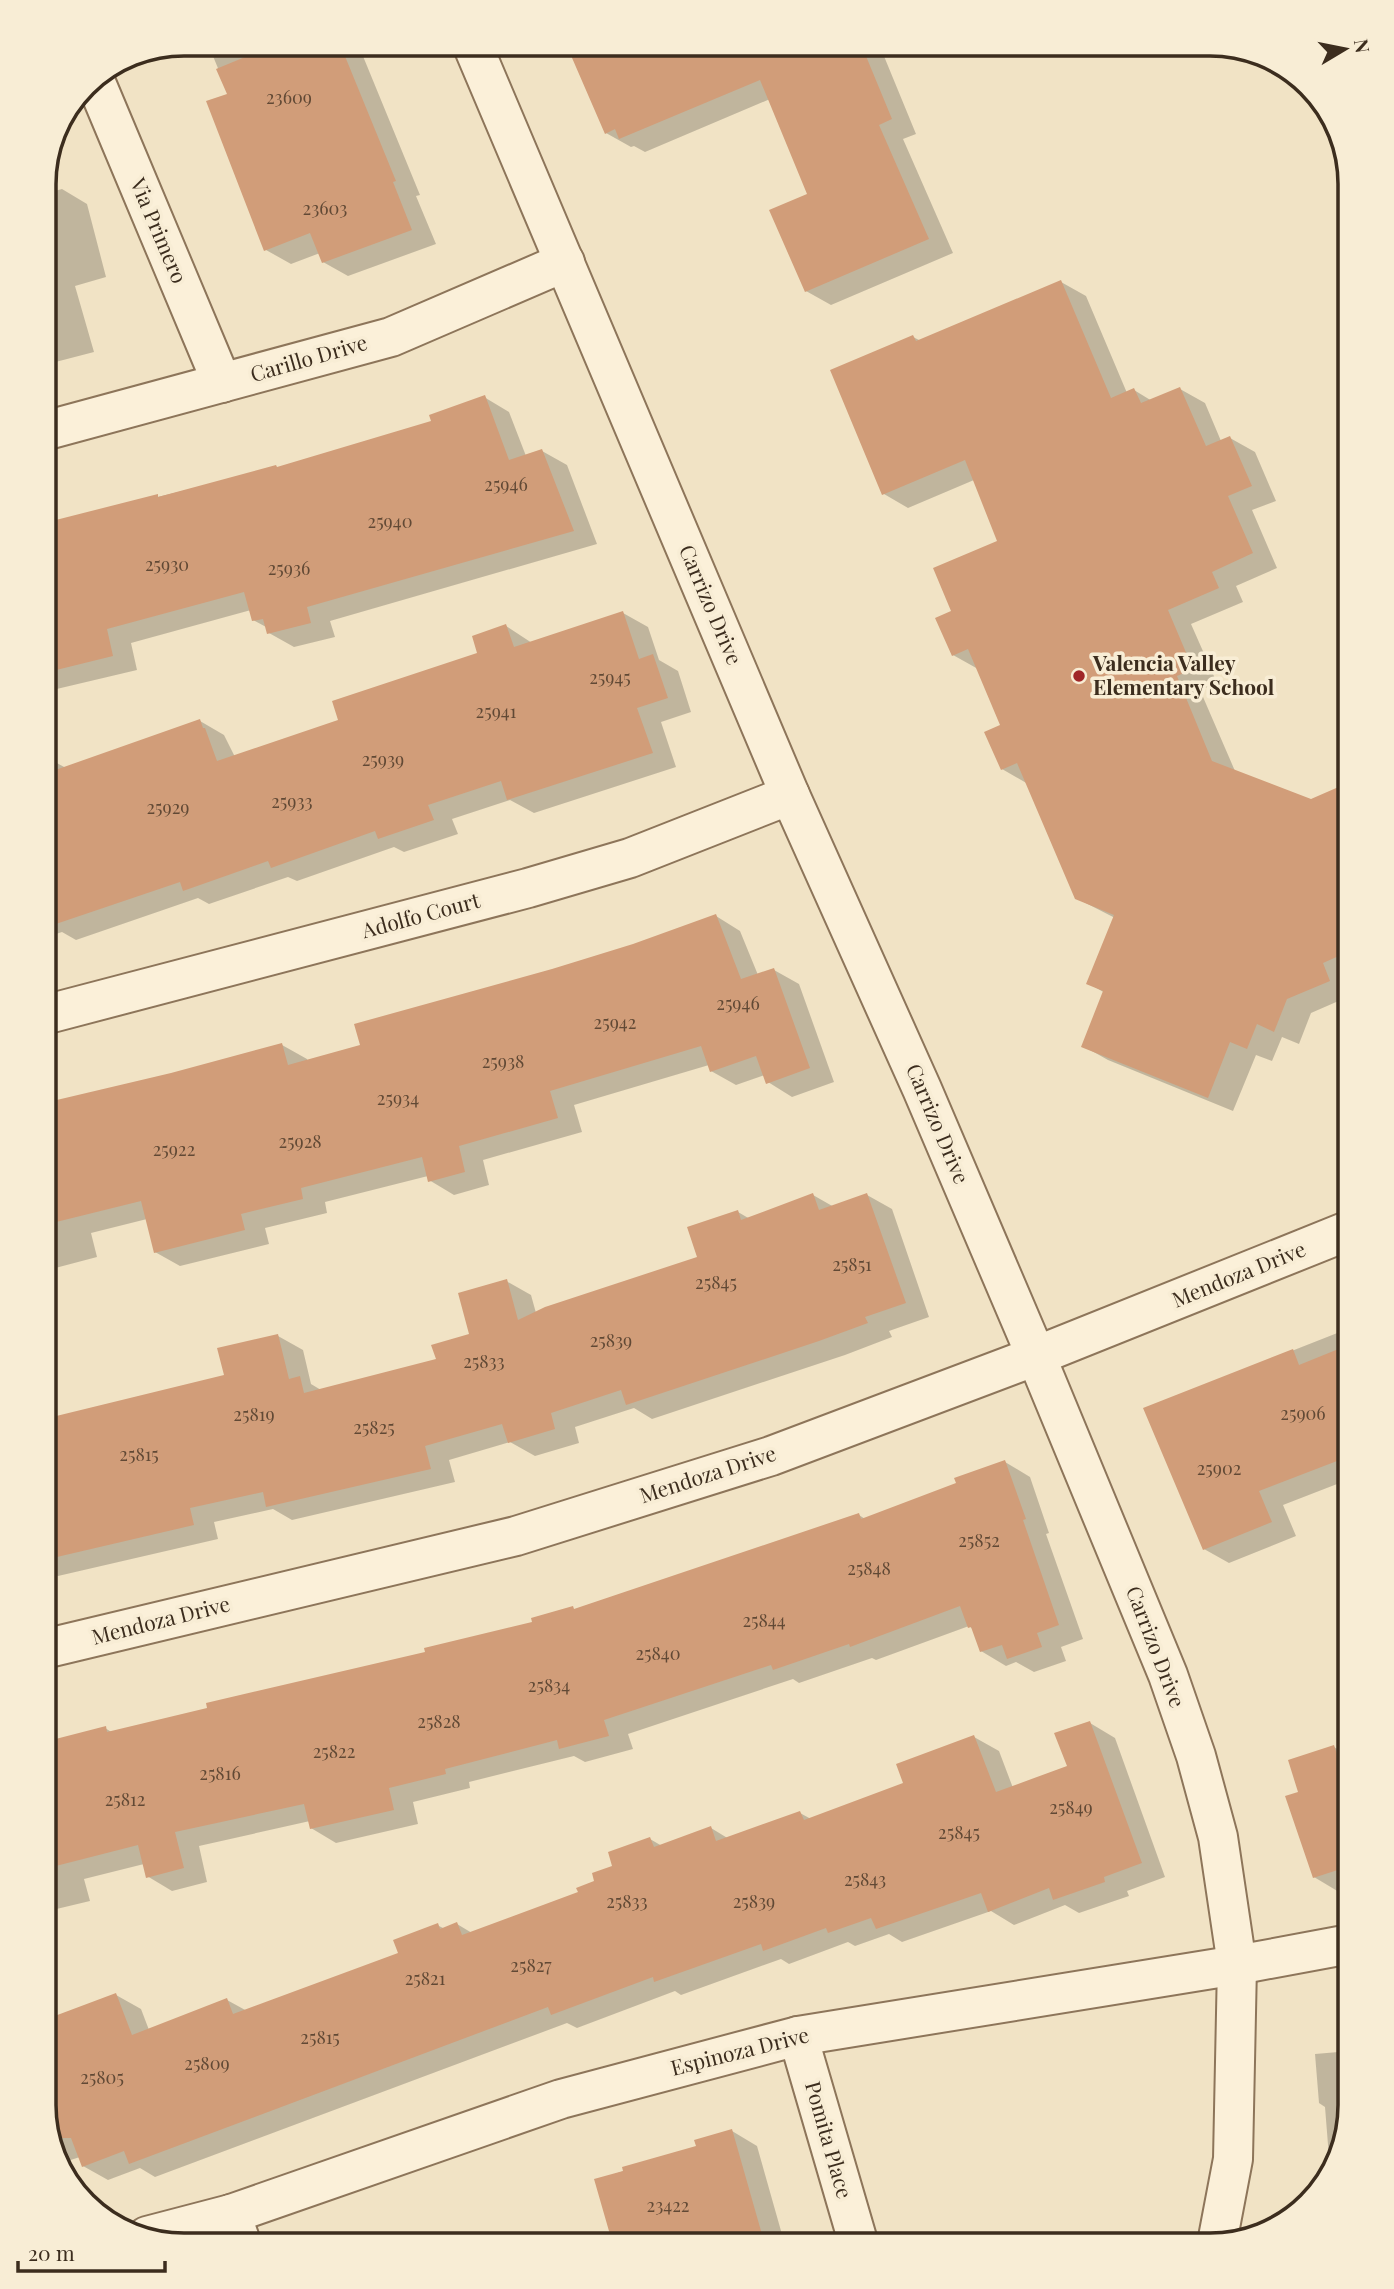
<svg xmlns="http://www.w3.org/2000/svg" width="1394" height="2289" font-family="'Playfair Display',serif">
<style>
.shadow{fill:#0003}
.building{fill:#d19d79}
.lines{fill:none;stroke-linecap:round;stroke-linejoin:round}
.minor-casing{stroke:#8d755a;stroke-width:42}
.minor{stroke:#fbf0d9;stroke-width:38}
.poi-dot{fill:#a02628;stroke:#f8edd5;stroke-width:2.5}
.labels{text-anchor:middle;stroke-width:7;stroke-linejoin:round;paint-order:stroke}
.number-label{font-size:18px;fill:#614935}
.street-label{font-size:21px;fill:#3c2d1e;stroke:#f8edd5}
.poi-label{font-size:21px;font-weight:bold;fill:#3c2d1e;stroke:#f8edd5;text-anchor:start}
.rim{fill:none;stroke:#3c2d1e;stroke-width:3.5}
</style>
<rect width="100%" height="100%" fill="#f1e3c5"/>
<g class="shadow">
<polygon points="208,44 358,44 420,195 416,196 436,244 348,276 323,262 320,253 291,264 266,250 229,95"/>
<polygon points="568,44 879,44 916,134 903,139 953,253 831,305 806,291 809,195 770,99 645,152 634,146 631,147 606,133"/>
<polygon points="62,189 87,204 106,277 75,286 94,352 44,365 44,194"/>
<polygon points="1061,282 1086,296 1127,393 1134,390 1152,401 1180,389 1205,403 1221,441 1230,438 1255,452 1276,501 1252,510 1277,568 1236,586 1243,602 1191,624 1217,683 1200,690 1235,771 1311,801 1350,784 1350,975 1347,977 1350,985 1350,996 1311,1013 1299,1044 1282,1037 1272,1061 1256,1055 1233,1111 1108,1060 1083,1046 1105,993 1088,983 1115,918 1076,898 1028,784 1002,769 1003,726 978,669 953,655 954,612 999,542 974,480 908,508 884,494 913,337 921,341"/>
<polygon points="484,397 509,412 526,456 542,451 567,465 597,544 330,621 335,637 294,647 269,633 268,628 253,620 251,610 131,643 137,670 44,692 44,524 279,468 433,423"/>
<polygon points="623,613 648,627 659,660 678,671 691,712 661,722 676,767 534,813 510,800 452,819 458,834 404,852 394,847 297,881 288,877 209,904 198,898 76,940 62,932 44,938 44,756 66,768 200,721 224,735 235,757 340,721 479,654 506,626 532,643"/>
<polygon points="716,916 740,931 758,975 774,970 799,984 834,1082 792,1097 768,1082 765,1075 736,1085 711,1071 709,1065 574,1105 582,1132 483,1160 489,1185 454,1195 429,1180 428,1176 325,1202 327,1213 265,1228 269,1244 180,1266 155,1252 147,1219 91,1233 97,1257 44,1271 44,1105 171,1075 282,1045 307,1059 308,1062 362,1046"/>
<polygon points="813,1195 834,1207 867,1195 892,1209 929,1317 889,1331 892,1337 845,1355 652,1419 634,1408 575,1427 579,1443 535,1456 510,1442 449,1460 455,1482 292,1520 273,1509 214,1522 218,1539 58,1576 44,1568 44,1410 58,1417 226,1377 278,1336 303,1350 311,1384 321,1390 438,1360 471,1335 506,1281 531,1295 536,1313 699,1258 738,1212 750,1219"/>
<polygon points="1350,1328 1350,1479 1283,1505 1296,1536 1229,1563 1204,1549 1145,1409"/>
<polygon points="1005,1462 1030,1477 1049,1533 1046,1534 1083,1639 1061,1647 1066,1661 1034,1672 1016,1662 1006,1666 981,1651 974,1630 969,1626 876,1660 872,1658 799,1683 793,1679 628,1734 633,1749 585,1762 574,1756 469,1782 470,1788 413,1802 418,1824 336,1843 311,1828 310,1821 199,1846 207,1882 172,1891 147,1876 144,1864 84,1879 90,1901 44,1912 44,1744 105,1728 113,1733 427,1653 534,1623 859,1515 865,1519 958,1484"/>
<polygon points="1090,1723 1115,1738 1165,1877 1127,1891 1129,1896 1079,1913 1065,1905 1014,1925 991,1911 902,1942 889,1934 855,1946 848,1942 789,1964 781,1959 681,1995 675,1991 577,2028 567,2023 155,2177 140,2168 108,2180 83,2166 80,2157 58,2164 44,2105 44,2022 116,1995 141,2009 149,2030 227,2000 247,2011 401,1954 437,1925 445,1929 457,1924 472,1933 580,1893 650,1839 662,1846 711,1828 729,1839 800,1813 811,1819 906,1784 974,1737 999,1751 1013,1788 1070,1767"/>
<polygon points="1334,1747 1350,1757 1350,1888 1339,1892 1314,1877 1301,1793"/>
<polygon points="1350,2051 1350,2105 1330,2170 1325,2107 1319,2103 1315,2054"/>
<polygon points="732,2131 757,2146 785,2245 615,2245 596,2180 698,2147"/>
</g>
<g class="building">
<polygon points="277,44 340,44 396,181 393,182 412,230 322,263 310,233 264,251 206,101 227,94 216,69"/>
<polygon points="566,44 861,44 892,119 879,125 929,239 805,292 769,210 807,194 760,80 619,139 615,129 605,134"/>
<polygon points="1061,280 1111,398 1134,388 1141,403 1180,387 1206,446 1230,436 1252,486 1228,496 1253,553 1212,572 1219,588 1168,610 1193,669 1177,676 1212,761 1311,799 1350,782 1350,951 1323,963 1330,981 1287,999 1274,1032 1257,1024 1247,1049 1230,1042 1208,1098 1081,1047 1103,991 1086,984 1114,915 1075,899 1017,763 1001,770 984,732 1000,725 968,649 952,656 935,618 951,611 933,568 997,541 965,460 882,495 830,370 913,335 916,341"/>
<polygon points="485,395 509,460 542,449 574,531 307,607 311,623 267,634 263,619 252,621 244,592 107,629 113,656 44,673 44,523 158,494 158,497 276,465 277,467 431,421 429,415"/>
<polygon points="623,611 639,659 653,654 668,698 637,708 653,753 507,800 501,781 428,805 434,820 378,839 375,831 271,868 268,861 183,891 180,882 44,928 44,774 200,719 203,728 205,728 217,761 338,720 332,701 477,653 472,636 506,624 514,647"/>
<polygon points="716,914 741,979 774,968 810,1068 766,1084 756,1056 710,1072 701,1046 550,1091 558,1118 459,1146 465,1172 428,1182 422,1157 301,1188 303,1199 241,1214 245,1230 154,1253 141,1201 44,1225 44,1103 171,1073 282,1043 288,1065 360,1045 354,1024 552,969 633,944"/>
<polygon points="813,1193 819,1210 867,1193 906,1303 865,1317 868,1323 819,1341 626,1405 621,1390 551,1413 555,1429 508,1443 502,1424 425,1446 431,1469 266,1507 263,1492 190,1508 194,1525 44,1560 44,1419 224,1375 217,1348 278,1334 289,1379 300,1376 304,1393 436,1359 431,1345 469,1334 458,1293 507,1279 518,1320 545,1307 697,1257 687,1227 738,1210 741,1220"/>
<polygon points="1341,1348 1350,1372 1350,1456 1259,1491 1272,1522 1203,1550 1143,1408 1293,1349 1299,1365"/>
<polygon points="1005,1460 1026,1519 1023,1520 1059,1625 1037,1633 1042,1647 1007,1659 1002,1645 980,1652 971,1627 968,1628 960,1606 850,1647 849,1644 773,1670 771,1665 604,1720 609,1736 559,1749 557,1740 445,1769 446,1774 389,1788 394,1810 310,1829 304,1804 175,1832 184,1868 146,1878 138,1845 44,1869 44,1742 106,1726 107,1732 207,1708 206,1703 425,1652 424,1648 532,1622 531,1618 573,1606 574,1609 859,1513 861,1519 956,1483 954,1478"/>
<polygon points="1090,1721 1142,1863 1104,1877 1105,1882 1053,1900 1049,1888 988,1912 981,1893 876,1929 871,1918 828,1933 826,1928 763,1951 761,1944 654,1982 653,1977 551,2015 548,2007 129,2164 124,2151 82,2167 71,2138 52,2138 44,2105 44,2020 116,1993 132,2035 227,1998 233,2014 398,1953 393,1940 438,1923 440,1929 457,1922 462,1935 578,1892 576,1888 594,1881 592,1873 612,1866 608,1852 650,1837 654,1847 711,1826 716,1841 800,1811 804,1820 903,1783 896,1764 974,1735 996,1792 1067,1766 1054,1733"/>
<polygon points="1334,1745 1339,1760 1350,1756 1350,1866 1313,1878 1285,1796 1298,1792 1288,1760"/>
<polygon points="732,2129 765,2245 613,2245 594,2179 623,2171 622,2167 696,2146 694,2140"/>
</g>
<g class="lines">
<g class="minor-casing">
<g id="minor">
<polyline points="472,44 790,795 922,1089 1036,1356 1168,1675 1196,1756 1218,1837 1237,1965 1233,2159 1217,2243"/>
<polyline points="94,78 222,383"/>
<polyline points="44,431 391,337 565,262"/>
<polyline points="44,1015 528,888 630,858 790,795"/>
<polyline points="44,1649 516,1536 771,1456 1036,1356 1350,1230"/>
<polyline points="798,2036 859,2245"/>
<polyline points="231,2214 242,2245"/>
<polyline points="147,2236 231,2214 561,2099 798,2036 1237,1965 1350,1944"/>
</g>
</g>
<use href="#minor" class="minor"/>
</g>
<circle class="poi-dot" cx="1079" cy="676" r="7"/>
<g class="labels">
<g class="number-label">
<text x="289" y="104">23609</text>
<text x="325" y="215">23603</text>
<text x="506" y="491">25946</text>
<text x="390" y="528">25940</text>
<text x="167" y="571">25930</text>
<text x="289" y="575">25936</text>
<text x="610" y="684">25945</text>
<text x="496" y="718">25941</text>
<text x="383" y="766">25939</text>
<text x="292" y="808">25933</text>
<text x="168" y="814">25929</text>
<text x="738" y="1010">25946</text>
<text x="615" y="1029">25942</text>
<text x="503" y="1068">25938</text>
<text x="398" y="1105">25934</text>
<text x="300" y="1148">25928</text>
<text x="174" y="1156">25922</text>
<text x="852" y="1271">25851</text>
<text x="716" y="1289">25845</text>
<text x="611" y="1347">25839</text>
<text x="484" y="1368">25833</text>
<text x="1303" y="1420">25906</text>
<text x="254" y="1421">25819</text>
<text x="374" y="1434">25825</text>
<text x="139" y="1461">25815</text>
<text x="1219" y="1475">25902</text>
<text x="979" y="1547">25852</text>
<text x="869" y="1575">25848</text>
<text x="764" y="1627">25844</text>
<text x="658" y="1660">25840</text>
<text x="549" y="1692">25834</text>
<text x="439" y="1728">25828</text>
<text x="334" y="1758">25822</text>
<text x="220" y="1780">25816</text>
<text x="125" y="1806">25812</text>
<text x="1071" y="1814">25849</text>
<text x="959" y="1839">25845</text>
<text x="865" y="1886">25843</text>
<text x="627" y="1908">25833</text>
<text x="754" y="1908">25839</text>
<text x="531" y="1972">25827</text>
<text x="425" y="1985">25821</text>
<text x="320" y="2044">25815</text>
<text x="207" y="2070">25809</text>
<text x="102" y="2084">25805</text>
<text x="668" y="2212">23422</text>
</g>
<g class="street-label">
<text transform="translate(158 231) rotate(67)" y="7">Via Primero</text>
<text transform="translate(309 359) rotate(-16)" y="7">Carillo Drive</text>
<text transform="translate(710 605) rotate(67)" y="7">Carrizo Drive</text>
<text transform="translate(421 916) rotate(-15)" y="7">Adolfo Court</text>
<text transform="translate(937 1124) rotate(67)" y="7">Carrizo Drive</text>
<text transform="translate(1239 1275) rotate(-22)" y="7">Mendoza Drive</text>
<text transform="translate(708 1475) rotate(-18)" y="7">Mendoza Drive</text>
<text transform="translate(161 1621) rotate(-14)" y="7">Mendoza Drive</text>
<text transform="translate(1155 1647) rotate(69)" y="7">Carrizo Drive</text>
<text transform="translate(740 2052) rotate(-14)" y="7">Espinoza Drive</text>
<text transform="translate(828 2140) rotate(74)" y="7">Pomita Place</text>
</g>
<g class="poi-label">
<text x="1093" y="671">Valencia Valley<tspan x="1093" dy="24">Elementary School</tspan></text>
</g>
</g>
<path d="M0 0H1394V2289H0ZM184 56H1210A128 128 0 0 1 1338 184V2105A128 128 0 0 1 1210 2233H184A128 128 0 0 1 56 2105V184A128 128 0 0 1 184 56Z" fill="#f8edd5" fill-rule="evenodd"/>
<path class="rim" d="M184 56H1210A128 128 0 0 1 1338 184V2105A128 128 0 0 1 1210 2233H184A128 128 0 0 1 56 2105V184A128 128 0 0 1 184 56Z"/>
<g transform="translate(1345 49) rotate(80)" stroke="#f8edd5" stroke-width="5" paint-order="stroke">
<path d="M0-5L12 26L0 18L-12 26Z" fill="#3c2d1e"/>
<text y="-10" font-size="19" font-weight="bold" text-anchor="middle" fill="#3c2d1e">N</text>
</g>
<path d="M18 2261v10h147v-10" fill="none" stroke="#3c2d1e" stroke-width="3.5"/>
<text x="28" y="2261" font-size="21" fill="#3c2d1e" stroke="#f8edd5" stroke-width="5" paint-order="stroke">20 m</text>
</svg>
